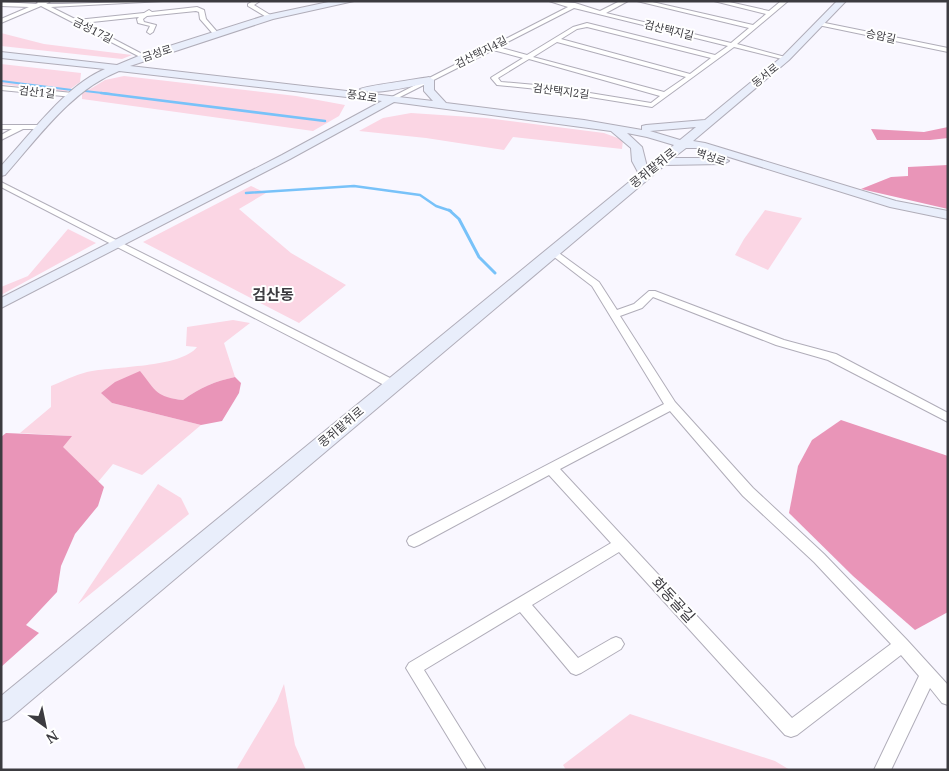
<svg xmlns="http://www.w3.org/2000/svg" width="949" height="771" font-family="'Noto Serif','Noto Sans KR',serif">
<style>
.green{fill:#fbd6e4}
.forest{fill:#e995b8}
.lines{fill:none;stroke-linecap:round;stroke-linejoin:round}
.stream-far2{stroke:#78c2f9;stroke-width:2}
.stream-far1{stroke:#78c2f9;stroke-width:2.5}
.stream{stroke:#78c2f9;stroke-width:3}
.street-casing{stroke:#b0adb9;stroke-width:2}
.secondary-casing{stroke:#b0adb9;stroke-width:2}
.street{fill:#fff;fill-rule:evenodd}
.secondary{fill:#e9eefb;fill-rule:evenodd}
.labels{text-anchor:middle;stroke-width:4;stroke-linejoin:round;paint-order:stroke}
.far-street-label{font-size:11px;fill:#3c3b40;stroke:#fff}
.street-label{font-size:12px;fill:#3c3b40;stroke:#fff}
.quarter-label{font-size:15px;font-weight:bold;fill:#3c3b40;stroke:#fff}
.near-street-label{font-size:15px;fill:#3c3b40;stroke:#fff}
</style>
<rect width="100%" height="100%" fill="#f9f7ff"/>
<g class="green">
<polygon points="1,33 44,44 132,55 122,59 1,46"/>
<polygon points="1,64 81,73 80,82 66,92 1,84"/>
<polygon points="124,76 296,96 345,105 339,116 313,131 82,99 82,94 105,80"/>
<polygon points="411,113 486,118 604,133 623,140 622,149 513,137 504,150 426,138 359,131 383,118"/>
<polygon points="251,186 266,193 239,209 291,253 346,285 299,323 143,242"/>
<polygon points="765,210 802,218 768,270 735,255 744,239"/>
<polygon points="68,229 96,243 1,295 1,287 28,276"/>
<path d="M233,320L250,323L224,343L235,377C216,381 199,388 183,400L167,398L159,395L102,393L112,403L201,425L142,475L113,464L98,482L62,447L71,436L20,433L51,407V386C63,381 75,375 87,372C113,366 181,368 197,347L186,346L187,327Z"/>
<polygon points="158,484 181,498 189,514 78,604"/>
<polygon points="284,684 295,745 306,770 236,770 277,701"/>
<polygon points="630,714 775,761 790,770 566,770 563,765"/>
</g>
<g class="forest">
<polygon points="948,127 948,138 930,140 877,140 871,129 924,132"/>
<polygon points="948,165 948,209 861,189 891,177 908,176 908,167"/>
<path d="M140,371C156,391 156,397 183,400C199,388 216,381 235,377L241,383L239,393L222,421L201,425L112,403L101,393L115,382Z"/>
<polygon points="841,420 948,456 948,612 915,630 853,576 789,513 798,466 812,440"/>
<polygon points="6,433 72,436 63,447 104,487 98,506 75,534 61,566 57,592 26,625 39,633 1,667 1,437"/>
</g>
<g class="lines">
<g class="stream-far2">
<polyline points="1,81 72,90"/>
<polyline points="85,91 111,94"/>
</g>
<g class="stream-far1">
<polyline points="101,93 325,121"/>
<polyline points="246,193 354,186 420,195 436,206 451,211"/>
</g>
<polyline class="stream" points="449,210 459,219 479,257 495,273"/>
<g class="street-casing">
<g id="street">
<polygon points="36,1 51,1 46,4 62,4 163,1 51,7 77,20 144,13 149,10 152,12 197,7 204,10 206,19 219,34 214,35 200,19 199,12 196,11 147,16 143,19 144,22 156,25 153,32 150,34 147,32 150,26 138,23 137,19 139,17 83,23 146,56 147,57 144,59 41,6 1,23 1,19 29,7 1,6 1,2 36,4 38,3"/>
<polygon points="253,1 260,1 254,5 272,16 272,18 268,18 248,6 248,4"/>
<path d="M549,1L575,3L600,11L620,1H628L606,13L731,43L749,28L637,1H648L753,25L766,14L714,1H725L769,11L781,1H788L737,44L789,58L786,60L734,47L652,107L547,90L497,85L491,78L492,77L523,58L493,50L392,101L386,100L568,7ZM574,8L728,46L715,55L587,23L573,27L527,55L498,47ZM587,27L711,58L690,74L561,39L577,29ZM557,42L686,77L664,92L533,57ZM529,59L660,96L651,103L547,86L501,82L498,78Z"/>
<polygon points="820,22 948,48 948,52 818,25 817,24"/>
<polygon points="1,86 73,93 76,95 73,97 1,90"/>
<polygon points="1,125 42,125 46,127 42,129 23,129 1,140 1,135 12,129 1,129"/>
<polygon points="1,182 396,381 398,384 396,387 388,387 1,187"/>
<path d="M552,248L599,282L617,310L634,304L649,291H655L784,340L836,354L948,413V422L828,360L776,345L653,297L642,308L620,316L675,402L753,488L824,554L907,640L948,685V705L942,703L930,688L891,770H874L919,676L901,655L797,735L791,737L785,735L619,552L532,605L578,658L611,639L616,637L621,639L624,644L621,649L581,673L576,675L571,673L520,612L424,670L486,770H468L409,673L406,668L409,663L611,543L549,475L419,545L414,547L409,545L407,541L409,537L664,404L592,286L549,253V249ZM670,411L743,496L814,562L891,644L792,718L560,469Z"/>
</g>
</g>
<g class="secondary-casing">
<path id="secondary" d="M333,1H354L273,19L130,66L433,101L424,91V84C411,86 370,97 360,89C364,86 419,79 429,77L434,80V90L446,103L584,120L642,130V126L646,125L705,120L783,56L837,1H846L789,60L693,141L705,143L896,201L948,211V219L890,207L700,148H686L673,158H723L729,161L723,164L665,165L9,719L1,722V696L639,174L632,161L631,148L611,131L394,102L290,159L1,308V298L282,155L382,101L119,71C71,90 38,138 5,175L1,176V166C30,135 66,85 105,69L1,58V52L117,65L141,55L267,15ZM696,127L680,140L650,131ZM627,133L647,137L674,145L647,167L642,147Z"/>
</g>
<use href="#street" class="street"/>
<use href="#secondary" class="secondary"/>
</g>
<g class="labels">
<g class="far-street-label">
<text transform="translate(93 30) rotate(27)" y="4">금성17길</text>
<text transform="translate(669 30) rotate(14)" y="4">검산택지길</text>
<text transform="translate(881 36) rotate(12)" y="4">승암길</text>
<text transform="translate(481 52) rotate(-27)" y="4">검산택지4길</text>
<text transform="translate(157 53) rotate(-18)" y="4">금성로</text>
<text transform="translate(765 75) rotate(-39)" y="4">동서로</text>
<text transform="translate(561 91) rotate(7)" y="4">검산택지2길</text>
<text transform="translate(37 92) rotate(6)" y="4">검산1길</text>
<text transform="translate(362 96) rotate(8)" y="4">풍요로</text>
<text transform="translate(711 157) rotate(19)" y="4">벽성로</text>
</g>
<g class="street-label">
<text transform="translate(653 168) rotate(-39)" y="4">콩쥐팥쥐로</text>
<text transform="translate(341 427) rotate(-40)" y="4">콩쥐팥쥐로</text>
</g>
<g class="quarter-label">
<text x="273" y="300">검산동</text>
</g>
<g class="near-street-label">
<text transform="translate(673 600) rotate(47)" y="5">화동골길</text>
</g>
</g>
<rect width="949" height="771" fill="none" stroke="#3c3b40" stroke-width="5"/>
<g transform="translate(45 726) rotate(147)" stroke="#ffffff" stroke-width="4" paint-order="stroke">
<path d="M0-4L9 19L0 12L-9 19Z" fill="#3c3b40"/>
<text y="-8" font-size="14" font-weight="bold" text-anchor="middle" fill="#3c3b40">N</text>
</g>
</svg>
